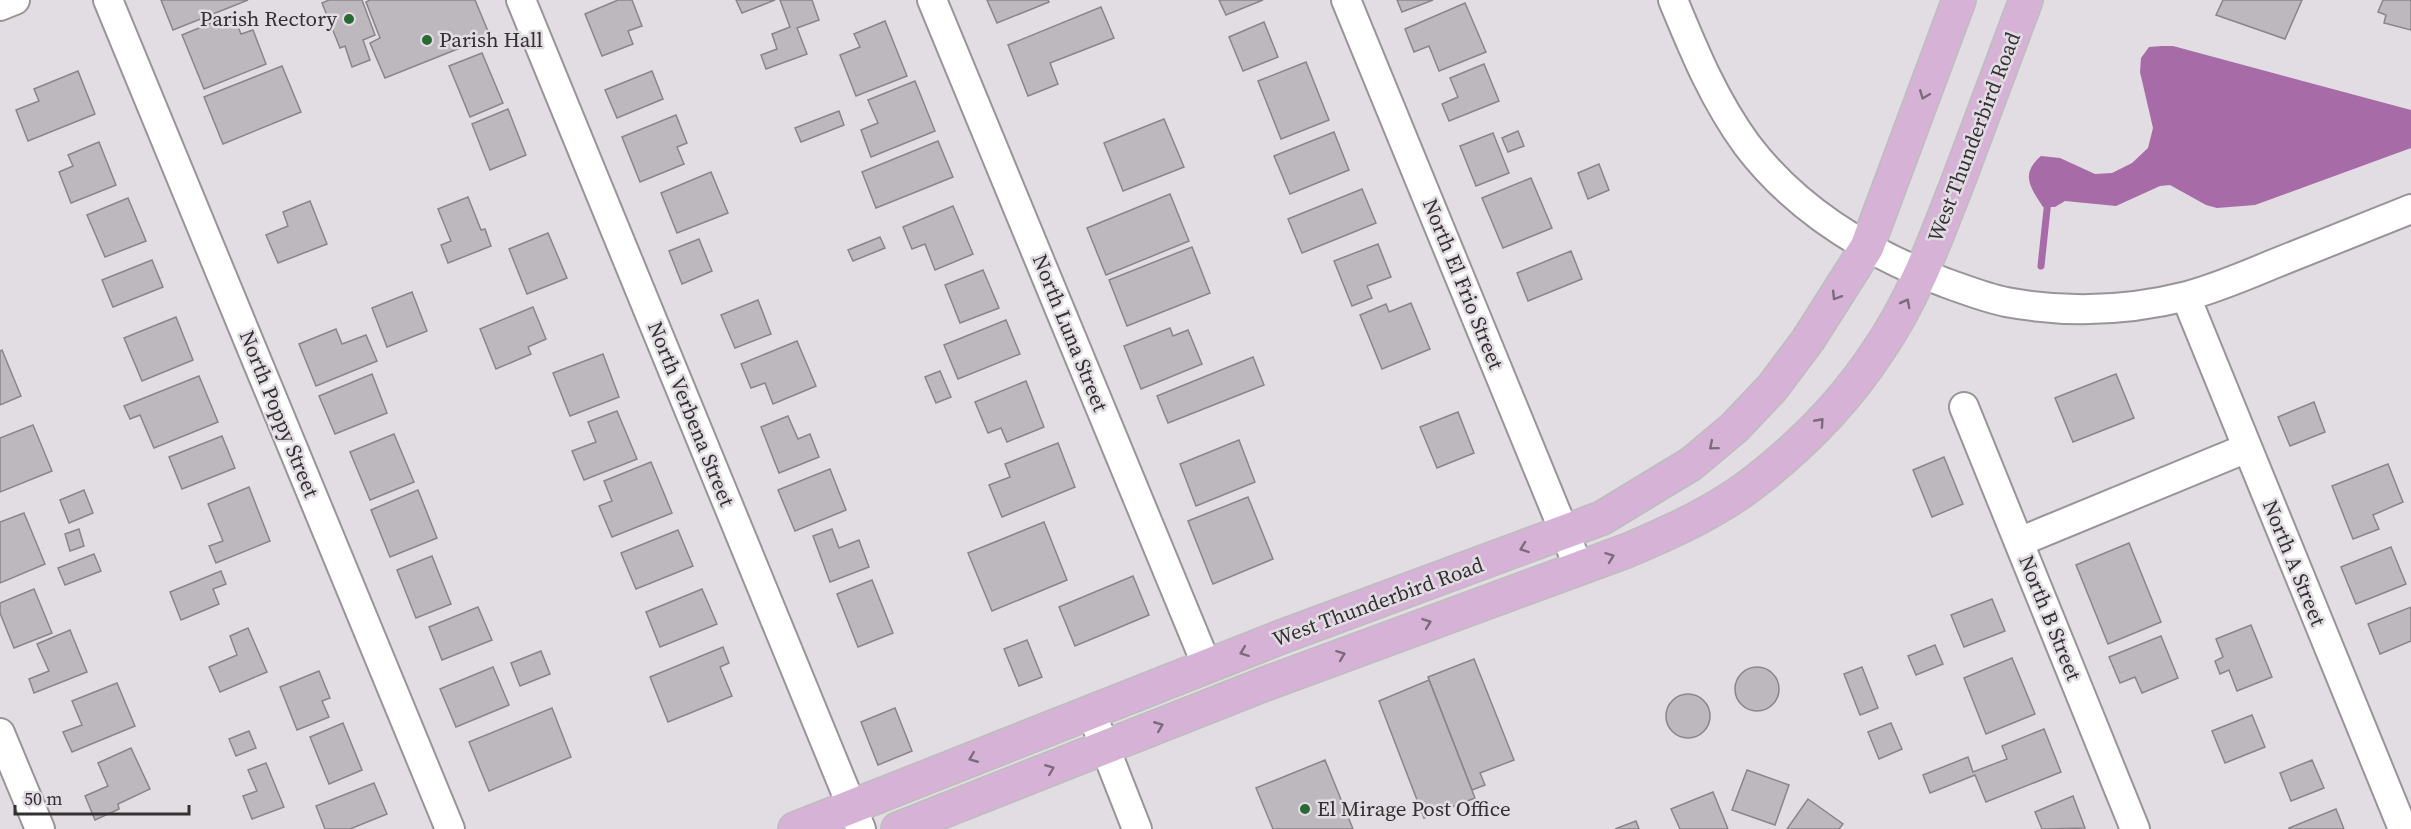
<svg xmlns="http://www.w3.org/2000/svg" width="2411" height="829" font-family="'Source Serif 4',serif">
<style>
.water{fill:#a76ba7}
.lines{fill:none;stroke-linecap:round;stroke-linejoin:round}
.stream{stroke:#a76ba7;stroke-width:7}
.building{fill:#bdb8bd;stroke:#8a858a;stroke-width:1.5}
.minor-casing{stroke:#999499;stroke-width:32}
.major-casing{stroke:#bdbdbd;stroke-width:36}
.minor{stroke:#fff;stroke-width:28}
.major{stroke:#d6b3d6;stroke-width:33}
.oneway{stroke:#7c6b7c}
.poi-dot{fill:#296a34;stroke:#e2dde2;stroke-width:2}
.labels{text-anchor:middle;stroke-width:5;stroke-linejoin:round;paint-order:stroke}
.poi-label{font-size:21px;fill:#323032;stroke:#e2dde2;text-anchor:start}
.street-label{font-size:21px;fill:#323032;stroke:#e2dde2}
</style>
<rect width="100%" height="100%" fill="#e2dde2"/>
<path class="water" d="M2162,46H2173L2411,110V148L2255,205L2217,208L2206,205L2170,185L2160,186L2116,206L2065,201L2055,207H2043C2030,187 2020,174 2041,156L2060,158L2095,174L2112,173L2132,163L2148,148L2153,128L2140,72L2141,58L2149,47Z"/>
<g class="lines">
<polyline class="stream" points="2041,266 2048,200"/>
</g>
<g class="building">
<polygon points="161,0 248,0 173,30"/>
<polygon points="329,0 362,0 375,35 363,40 370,60 352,67 345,46 340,48 322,3"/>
<polygon points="370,0 475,0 490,36 385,78 370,43 380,38 366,2"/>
<polygon points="618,0 632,0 642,26 628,31 633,44 602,56 585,14"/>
<polygon points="736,0 775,0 742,13"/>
<polygon points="780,0 812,0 819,20 797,28 807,54 766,69 761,55 777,49 772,34 790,27"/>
<polygon points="987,0 1048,0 1049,2 997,23"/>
<polygon points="1219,0 1263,0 1226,15"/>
<polygon points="1397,0 1433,0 1402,12"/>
<polygon points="2223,0 2302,0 2285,39 2216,15"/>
<polygon points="2383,0 2411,0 2411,30 2384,23 2386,15 2378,12"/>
<polygon points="1465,3 1486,52 1439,71 1429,46 1414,52 1405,29"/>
<polygon points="1101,7 1114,38 1050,63 1058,84 1028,96 1008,45"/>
<polygon points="233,14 241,34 253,30 266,64 204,89 182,35"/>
<polygon points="885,21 907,76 856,96 840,55 860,47 854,34"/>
<polygon points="1264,22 1278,57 1243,71 1229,37"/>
<polygon points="482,53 503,103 470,117 449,66"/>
<polygon points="1306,62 1329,120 1281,139 1258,81"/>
<polygon points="1484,64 1499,101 1449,121 1442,104 1458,97 1450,78"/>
<polygon points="282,66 301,112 223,144 204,97"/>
<polygon points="78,71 95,114 28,141 16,110 39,101 34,89"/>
<polygon points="652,71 663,99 617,118 605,90"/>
<polygon points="915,81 935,131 871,157 861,130 878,123 868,100"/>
<polygon points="508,109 526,155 490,170 472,124"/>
<polygon points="839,111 844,125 801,142 795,128"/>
<polygon points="676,115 687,143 677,147 684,164 640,182 622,137"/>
<polygon points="1164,119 1184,167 1123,191 1104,143"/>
<polygon points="1518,131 1524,146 1508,152 1502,138"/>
<polygon points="1334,132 1349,170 1290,194 1274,156"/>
<polygon points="1493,133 1509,173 1476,186 1460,146"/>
<polygon points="938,141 953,177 876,208 862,172"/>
<polygon points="99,142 116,185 71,203 59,172 73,166 68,155"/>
<polygon points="1599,164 1609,190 1588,199 1578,173"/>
<polygon points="711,172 728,213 677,233 661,193"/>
<polygon points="1531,178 1552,228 1503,248 1482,198"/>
<polygon points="1362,189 1376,223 1302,253 1288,219"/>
<polygon points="1170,194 1189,241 1106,275 1087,228"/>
<polygon points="468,197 481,230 485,229 491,246 448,263 441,245 451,241 438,209"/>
<polygon points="128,198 146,241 105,257 87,215"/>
<polygon points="310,201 327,244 278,263 266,235 288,226 283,212"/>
<polygon points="953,206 973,254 935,270 925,244 912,249 903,227"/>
<polygon points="548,233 567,278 527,294 509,249"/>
<polygon points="880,237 885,248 853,261 848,250"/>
<polygon points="699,239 712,271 682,284 669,251"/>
<polygon points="1378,244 1391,277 1367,286 1372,298 1352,306 1334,261"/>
<polygon points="1192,247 1210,293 1127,326 1109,280"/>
<polygon points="1571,251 1582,279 1528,301 1517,273"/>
<polygon points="152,260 163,287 113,307 102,280"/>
<polygon points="983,270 999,308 960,323 945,285"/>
<polygon points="412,292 427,331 387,347 372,308"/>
<polygon points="758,300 771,334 735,348 721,315"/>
<polygon points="1411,303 1430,349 1382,369 1360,315 1386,304 1389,312"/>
<polygon points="533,307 546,339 528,347 531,354 496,369 480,329"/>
<polygon points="176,317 193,360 142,381 124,338"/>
<polygon points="1006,320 1020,354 958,379 944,345"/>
<polygon points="1170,328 1173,336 1188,330 1202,364 1141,389 1124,346"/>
<polygon points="336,329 342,344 366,335 377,361 316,386 299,344"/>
<polygon points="797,341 816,386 773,404 765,383 751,388 741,364"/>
<polygon points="2,350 21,396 0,405 0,351"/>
<polygon points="603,354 619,397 570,416 553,373"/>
<polygon points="1253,357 1264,385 1168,423 1157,396"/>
<polygon points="940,371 951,397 936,403 925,377"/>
<polygon points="372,374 387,413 335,434 319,396"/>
<polygon points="2116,374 2134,418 2073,442 2055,398"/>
<polygon points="199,376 218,422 154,448 140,415 130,419 124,406"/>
<polygon points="1026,381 1044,427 1007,442 1001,428 988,433 975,402"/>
<polygon points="2314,402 2325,432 2290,446 2278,417"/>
<polygon points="617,411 637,459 584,480 572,451 596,442 588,422"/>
<polygon points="1458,412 1474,453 1437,468 1420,427"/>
<polygon points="788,416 798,439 810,434 819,457 779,473 761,427"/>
<polygon points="33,425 52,471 0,492 0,438"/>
<polygon points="394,434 414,482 370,500 350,452"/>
<polygon points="222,436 235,468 182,489 169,457"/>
<polygon points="1239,440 1255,482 1196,506 1180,464"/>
<polygon points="1058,443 1075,487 1002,517 989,485 1010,477 1005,464"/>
<polygon points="1944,457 1963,504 1932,517 1913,470"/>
<polygon points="651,462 672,513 612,537 599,506 612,501 604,481"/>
<polygon points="2388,464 2403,502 2373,515 2379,529 2353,539 2332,486"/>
<polygon points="830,469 846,510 795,531 778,490"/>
<polygon points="249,487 270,541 216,563 209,546 223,541 208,504"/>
<polygon points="84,490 93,513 69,523 60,500"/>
<polygon points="418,490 437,538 390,557 371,510"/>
<polygon points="1248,497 1273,559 1213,584 1188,521"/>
<polygon points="24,513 45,564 0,583 0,522"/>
<polygon points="1044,522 1067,580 992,611 968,553"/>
<polygon points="79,529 84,546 70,551 65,534"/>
<polygon points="832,529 839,548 859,540 869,567 830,582 813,536"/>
<polygon points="678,530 693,566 636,589 621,553"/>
<polygon points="2129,543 2161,622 2108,644 2076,565"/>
<polygon points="2391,547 2406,584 2356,604 2341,567"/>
<polygon points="94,554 101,571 65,585 58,568"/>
<polygon points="432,556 451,604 416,618 397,570"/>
<polygon points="221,571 226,584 213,589 219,604 181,620 170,592"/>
<polygon points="1133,576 1149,615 1075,646 1059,607"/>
<polygon points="872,580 893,633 858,647 837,594"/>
<polygon points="34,589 52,633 14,648 0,613 0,603"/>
<polygon points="702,589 717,624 660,647 646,612"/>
<polygon points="1992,599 2005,631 1964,647 1951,615"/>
<polygon points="478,607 492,640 442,660 429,627"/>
<polygon points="2411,607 2411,641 2380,654 2368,624"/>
<polygon points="2251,625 2272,677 2237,691 2229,670 2220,674 2215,661 2223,657 2216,639"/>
<polygon points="248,628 267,672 220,692 209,667 237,655 230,636"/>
<polygon points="70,630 87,672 34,693 29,679 49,671 37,644"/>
<polygon points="2161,636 2178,678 2142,693 2135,677 2120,683 2109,657"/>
<polygon points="1027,640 1042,677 1019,686 1004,649"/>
<polygon points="1935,645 1943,664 1916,675 1908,656"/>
<polygon points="723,647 729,663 720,667 732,696 668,722 650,677"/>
<polygon points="541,651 550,674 520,686 511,663"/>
<polygon points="2012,658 2035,714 1986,734 1964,678"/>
<polygon points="1474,659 1514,760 1480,773 1485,785 1472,790 1428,677"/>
<polygon points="493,667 509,705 456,727 440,689"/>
<polygon points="1862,667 1878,708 1860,715 1844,674"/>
<circle cx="1757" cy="689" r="22"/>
<polygon points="319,671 330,698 322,701 329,717 297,730 280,687"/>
<polygon points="1429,680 1475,798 1424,818 1379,701"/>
<polygon points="117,683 135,726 72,752 63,732 82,725 72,701"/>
<circle cx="1688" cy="716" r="22"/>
<polygon points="552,708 571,757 489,791 469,742"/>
<polygon points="895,708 912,751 878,765 861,722"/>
<polygon points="2252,715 2265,747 2225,763 2212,731"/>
<polygon points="343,723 362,770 329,784 310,737"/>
<polygon points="1891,723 1902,749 1879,759 1868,732"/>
<polygon points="2044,729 2061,772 1986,802 1975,775 1930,793 1923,775 1968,757 1973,772 2007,759 2002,746"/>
<polygon points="249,731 256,748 236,756 229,739"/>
<polygon points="131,748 150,789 118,804 119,809 95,820 85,796 108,786 98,763"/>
<polygon points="1325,760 1353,829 1273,829 1256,788"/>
<polygon points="2312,760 2324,788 2291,801 2280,773"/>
<polygon points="266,763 284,807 252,819 243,796 257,791 248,770"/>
<polygon points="1747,770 1789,785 1775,825 1732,810"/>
<polygon points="374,783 387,814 350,829 325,829 316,806"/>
<polygon points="1713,792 1728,829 1680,829 1671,809"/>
<polygon points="2073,796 2085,828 2042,829 2035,812"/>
<polygon points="1808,799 1843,824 1839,829 1787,829"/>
<polygon points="2336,809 2344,829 2289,829 2289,828"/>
<polygon points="1636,821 1639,829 1615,829"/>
</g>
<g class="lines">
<g class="minor-casing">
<g id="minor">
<polyline points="108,0 450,829"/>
<polyline points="521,0 861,829"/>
<polyline points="932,0 1207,666"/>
<polyline points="1346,0 1579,568"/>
<path d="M1673,0C1694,51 1714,100 1747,145C1797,211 1869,254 1946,283C1966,290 1986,298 2006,302C2065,313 2128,311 2187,296C2217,288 2247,275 2276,263C2321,245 2366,227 2411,209"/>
<polyline points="0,6 15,0"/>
<polyline points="2186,297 2403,829"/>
<polyline points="1964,407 2135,829"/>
<polyline points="2019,542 2247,448"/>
<polyline points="1091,712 1137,829"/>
<polyline points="0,733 40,829"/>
</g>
</g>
<g class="major-casing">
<g id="major">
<polyline points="795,829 1281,637 1602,518 1691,464 1734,428 1772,388 1808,340 1867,247 1959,0"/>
<path d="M898,829L1265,684L1626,551C1671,532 1718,511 1757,480C1803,444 1846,400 1878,351C1914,299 1936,238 1959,179C1981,119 2004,60 2026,0"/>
</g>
</g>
<use href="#minor" class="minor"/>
<use href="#major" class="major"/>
</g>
<defs><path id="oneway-chevron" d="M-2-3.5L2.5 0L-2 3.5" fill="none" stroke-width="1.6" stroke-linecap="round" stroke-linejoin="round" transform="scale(1.5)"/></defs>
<g class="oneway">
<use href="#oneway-chevron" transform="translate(1924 95) rotate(111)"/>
<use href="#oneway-chevron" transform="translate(1836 296) rotate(122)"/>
<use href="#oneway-chevron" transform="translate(1906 303) rotate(-62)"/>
<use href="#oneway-chevron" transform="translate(1820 422) rotate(-48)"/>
<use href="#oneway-chevron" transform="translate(1713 446) rotate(140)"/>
<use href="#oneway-chevron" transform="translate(1524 548) rotate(160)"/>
<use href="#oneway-chevron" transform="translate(1610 557) rotate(-20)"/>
<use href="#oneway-chevron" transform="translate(1427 623) rotate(-20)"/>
<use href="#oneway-chevron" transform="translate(1244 652) rotate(159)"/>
<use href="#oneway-chevron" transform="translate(1341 655) rotate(-21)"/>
<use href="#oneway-chevron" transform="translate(1159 726) rotate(-22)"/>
<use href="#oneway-chevron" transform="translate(973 758) rotate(158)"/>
<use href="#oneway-chevron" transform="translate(1050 769) rotate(-22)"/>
</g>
<g class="poi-dot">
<circle cx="349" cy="19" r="6"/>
<circle cx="427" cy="40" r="6"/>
<circle cx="1305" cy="809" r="6"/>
</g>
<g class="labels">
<g class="poi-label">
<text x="337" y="26" text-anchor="end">Parish Rectory</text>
<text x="439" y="47">Parish Hall</text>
<text x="1317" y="816">El Mirage Post Office</text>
</g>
<g class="street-label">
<text transform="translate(1974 137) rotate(-69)" y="7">West Thunderbird Road</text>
<text transform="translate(1463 284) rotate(68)" y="7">North El Frio Street</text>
<text transform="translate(1070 333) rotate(68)" y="7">North Luna Street</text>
<text transform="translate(279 414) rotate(68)" y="7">North Poppy Street</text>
<text transform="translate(691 414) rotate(68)" y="7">North Verbena Street</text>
<text transform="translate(2294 563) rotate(68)" y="7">North A Street</text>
<text transform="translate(1378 602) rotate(-20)" y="7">West Thunderbird Road</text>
<text transform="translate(2050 618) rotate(68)" y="7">North B Street</text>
</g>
</g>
<path d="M15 805v9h174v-9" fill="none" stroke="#323032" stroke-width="3"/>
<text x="24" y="805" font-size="18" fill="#323032" stroke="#e2dde2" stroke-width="4.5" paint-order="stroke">50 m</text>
</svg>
